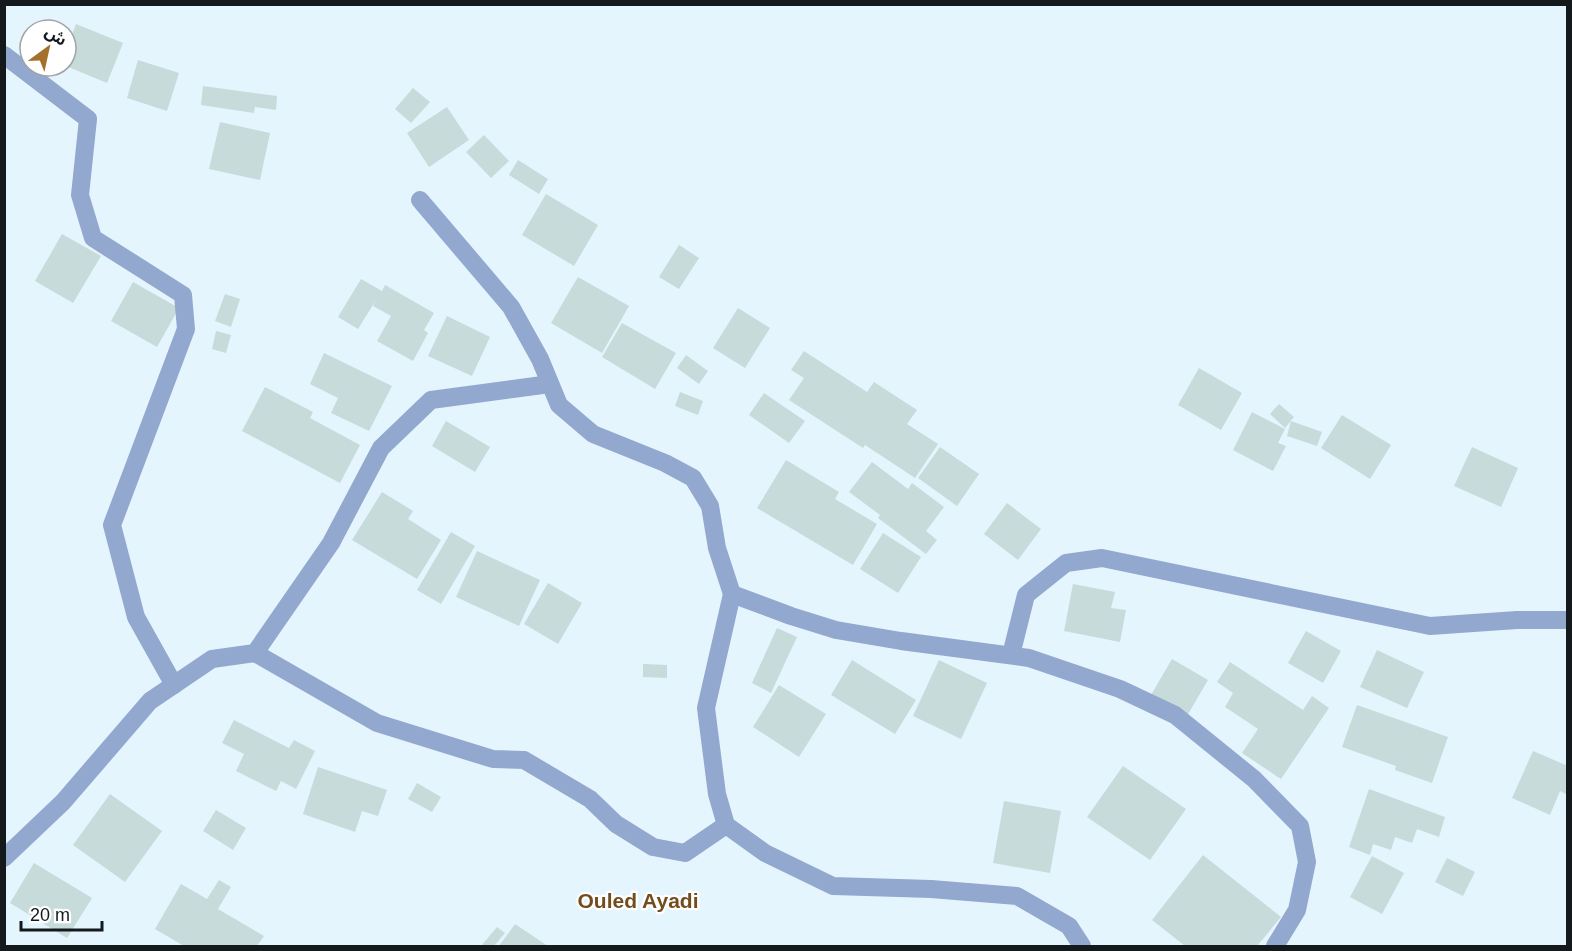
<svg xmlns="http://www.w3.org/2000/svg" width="1572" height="951" font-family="Helvetica,'Noto Sans Arabic',sans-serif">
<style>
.building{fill:#c7dbdb}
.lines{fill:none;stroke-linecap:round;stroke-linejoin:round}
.minor{stroke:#92a8cf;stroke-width:18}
.labels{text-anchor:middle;stroke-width:4.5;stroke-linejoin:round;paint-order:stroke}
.quarter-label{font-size:21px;font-weight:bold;fill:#724d1d;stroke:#fff}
</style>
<rect width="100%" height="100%" fill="#e5f5fe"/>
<g class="building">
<polygon points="76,24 123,43 107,83 66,66 66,50"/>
<polygon points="138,60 179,73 167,111 127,98"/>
<polygon points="203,86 277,96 276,110 255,107 254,113 201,105"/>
<polygon points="413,88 430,102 411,123 395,109"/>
<polygon points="447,107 469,140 429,167 407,133"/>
<polygon points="220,122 270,133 260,180 209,169"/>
<polygon points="484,135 509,161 491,178 466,152"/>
<polygon points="518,160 548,179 539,194 509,175"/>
<polygon points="546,194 598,225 574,266 522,235"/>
<polygon points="62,234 101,256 73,303 35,281"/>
<polygon points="679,245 699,258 679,289 659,277"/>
<polygon points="578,277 629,306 602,353 551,323"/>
<polygon points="361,279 382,291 385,285 434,313 424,330 428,333 413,361 377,341 391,316 373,306 376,300 358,329 338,317"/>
<polygon points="133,282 179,308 157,347 111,321"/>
<polygon points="225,294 240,299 231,327 215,321"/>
<polygon points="738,308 770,328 745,368 713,348"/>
<polygon points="447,316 490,337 472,376 428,356"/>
<polygon points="622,323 676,353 655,389 602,357"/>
<polygon points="216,331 231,335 226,353 212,349"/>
<polygon points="804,351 867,392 874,382 917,410 907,424 938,444 915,478 865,445 863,448 789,400 804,378 791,370"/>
<polygon points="324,353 392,386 369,431 331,413 338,398 310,384"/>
<polygon points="686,355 708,371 699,384 677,368"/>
<polygon points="1199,368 1242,393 1221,430 1178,405"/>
<polygon points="265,387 313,412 310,418 360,445 340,483 242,431"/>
<polygon points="680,392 703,401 698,415 675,406"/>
<polygon points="764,393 805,421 789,443 749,415"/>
<polygon points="1279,404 1294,417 1285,428 1270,414"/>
<polygon points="1252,412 1285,429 1278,443 1286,446 1273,471 1233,450"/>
<polygon points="1342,415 1391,445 1370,479 1321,448"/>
<polygon points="446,421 490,447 475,472 432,446"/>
<polygon points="1291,421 1322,432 1317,446 1287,436"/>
<polygon points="940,447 979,474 957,506 918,478"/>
<polygon points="1472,447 1518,468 1501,507 1454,486"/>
<polygon points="786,460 839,492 835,499 877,524 853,565 757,508"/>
<polygon points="872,462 908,489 912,483 944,507 926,531 937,540 926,554 878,518 880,515 849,492"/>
<polygon points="382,492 413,511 408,519 441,540 417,579 352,540"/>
<polygon points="1007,503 1041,529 1018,560 984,534"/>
<polygon points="451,532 475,546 441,604 417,590"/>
<polygon points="883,533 921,557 898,593 860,569"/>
<polygon points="477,551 540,580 519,626 456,597"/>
<polygon points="548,583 582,603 558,644 524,624"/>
<polygon points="1073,584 1115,592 1111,608 1126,610 1120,642 1064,631"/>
<polygon points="777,628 797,637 771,693 752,683"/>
<polygon points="1306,631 1341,651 1323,683 1288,663"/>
<polygon points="1377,650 1424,672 1407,708 1360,687"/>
<polygon points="1172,659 1208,680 1187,716 1151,695"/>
<polygon points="852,660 916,700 895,734 831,695"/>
<polygon points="939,660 987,683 961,739 913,716"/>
<polygon points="1230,662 1303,710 1312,696 1329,708 1281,779 1242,753 1258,729 1225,707 1233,693 1217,682"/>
<polygon points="643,664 667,665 667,678 643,677"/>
<polygon points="779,685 826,714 799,757 753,727"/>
<polygon points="1357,705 1448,737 1432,783 1395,770 1396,766 1342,747"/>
<polygon points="234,720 289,748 294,740 315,751 296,789 281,781 276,791 236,771 244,754 222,743"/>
<polygon points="1533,751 1568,766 1568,795 1560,791 1550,815 1512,798"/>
<polygon points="1123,766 1186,809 1150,860 1087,817"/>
<polygon points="318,767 387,790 378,816 362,811 355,832 303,814"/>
<polygon points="417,783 441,797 432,812 408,799"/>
<polygon points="1369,789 1445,817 1439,837 1417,829 1412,843 1395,837 1391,850 1373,844 1370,855 1349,847"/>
<polygon points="110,794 162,831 125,882 73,845"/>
<polygon points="1004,801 1061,811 1050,873 993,863"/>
<polygon points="216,810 246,828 233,850 203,831"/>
<polygon points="1203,855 1281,917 1257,946 1185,946 1152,920"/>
<polygon points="1372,856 1404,873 1382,914 1350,897"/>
<polygon points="1447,858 1475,872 1463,896 1435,882"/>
<polygon points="34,863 92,898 67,938 10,903"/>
<polygon points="219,880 231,887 218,909 264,936 257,946 184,946 155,929 181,884 207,899"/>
<polygon points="515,924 548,946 499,946"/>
<polygon points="497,927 505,933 494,946 481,946"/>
</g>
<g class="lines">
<g class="minor">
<polyline points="4,55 88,119 80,195 93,238 183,295 186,329 112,525 136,617 174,685"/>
<polyline points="420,200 511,307 540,359 559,405 593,434 665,463 693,478 710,506 717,548 732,594 791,616 836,630 901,641 1029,658 1120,689 1175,715 1254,779 1300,826 1307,862 1297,910 1275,946"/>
<polyline points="732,594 706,708 717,794 726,825 765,853 833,886 931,889 1017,896 1069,926 1082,946"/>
<polyline points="255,653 377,723 493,759 524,760 590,799 616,824 653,847 685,853 726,825"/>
<polyline points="1011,655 1026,595 1066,563 1102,558 1430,626 1517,620 1568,620"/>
<polyline points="4,858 63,802 150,701 212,659 255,653 331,543 381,448 431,400 550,384"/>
</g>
</g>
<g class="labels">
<g class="quarter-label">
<text x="638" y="908">Ouled Ayadi</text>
</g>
</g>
<rect width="1572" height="951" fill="none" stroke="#14191c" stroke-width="12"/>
<g transform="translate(48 48) rotate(33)"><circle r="28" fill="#ffffff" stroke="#a1a3a4" stroke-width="1.5"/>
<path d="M0-4.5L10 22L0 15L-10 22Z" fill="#a57029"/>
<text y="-9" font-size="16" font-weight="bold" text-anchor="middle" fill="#14191c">ش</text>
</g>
<path d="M21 921v9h81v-9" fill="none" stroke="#14191c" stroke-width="3"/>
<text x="30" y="921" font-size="18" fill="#14191c" stroke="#ffffff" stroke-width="4.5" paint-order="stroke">20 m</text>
</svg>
